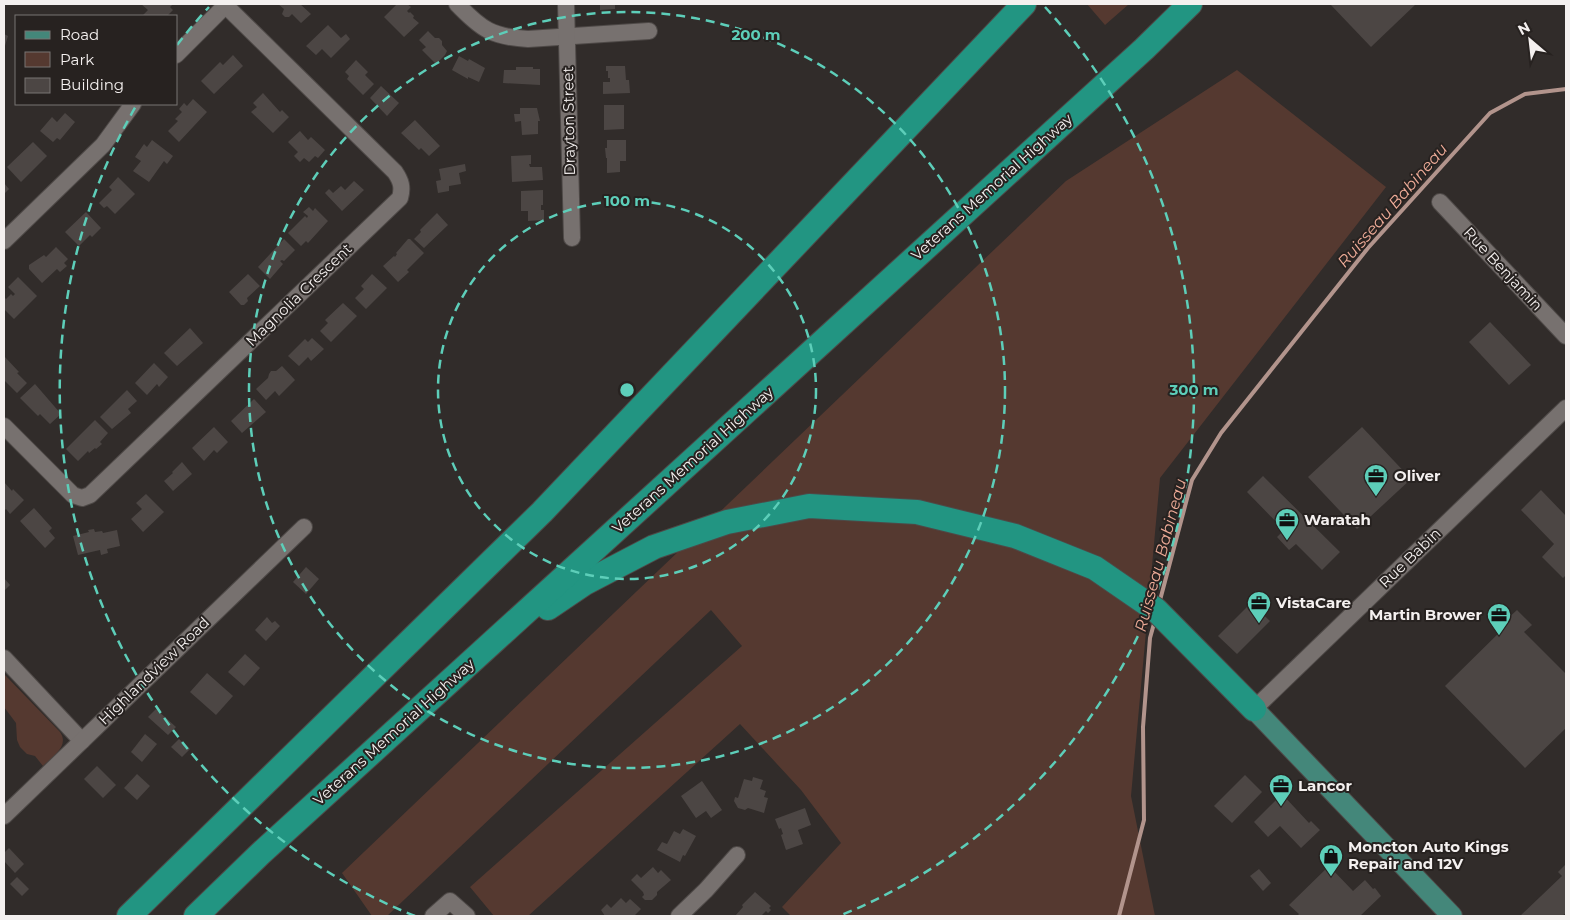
<svg xmlns="http://www.w3.org/2000/svg" width="1570" height="920" font-family="Montserrat,sans-serif">
<style>
.green{fill:#553930}
.lines{fill:none;stroke-linecap:round;stroke-linejoin:round}
.stream{stroke:#b2948c;stroke-width:4}
.building{fill:#4c4644}
.minor-casing{stroke:#4e4947;stroke-width:18}
.major-casing{stroke:#4e4947;stroke-width:22}
.highway-casing{stroke:#4e4947;stroke-width:26}
.minor{stroke:#77716f;stroke-width:16}
.major{stroke:#44877a;stroke-width:20}
.highway{stroke:#229582;stroke-width:24}
.ring{fill:none;stroke:#5dceb9;stroke-width:2.5;stroke-dasharray:9 6}
.labels{text-anchor:middle;stroke-width:4;stroke-linejoin:round;paint-order:stroke}
.street-label{font-size:15px;fill:#f4f0ef;stroke:#272220}
.poi-label{font-size:15px;font-weight:bold;fill:#f4f0ef;stroke:#272220;text-anchor:start}
.water-label{font-size:16px;font-style:italic;fill:#efac98;stroke:#272220}
.centre{fill:#5dceb9;stroke:#272220;stroke-width:2.5}
.ring-label{font-size:15px;text-anchor:middle;font-weight:bold;fill:#5dceb9;stroke:#272220;stroke-width:4;stroke-linejoin:round;paint-order:stroke}
</style>
<rect width="100%" height="100%" fill="#312c2a"/>
<g class="green">
<polygon points="1087,4 1129,4 1105,25"/>
<polygon points="1237,70 1386,187 1160,478 1131,796 1155,916 791,916 782,907 841,843 801,790 740,724 528,916 494,916 470,887 742,646 711,610 387,916 372,916 342,873 1066,181"/>
<path d="M4,674L60,732C70,746 52,757 43,766L35,756L27,754L20,747L17,740L16,723L4,707Z"/>
</g>
<g class="lines">
<g class="stream">
<polyline points="1159,604 1192,480 1221,433 1368,248 1490,113 1525,94 1566,89"/>
<polyline points="1119,916 1144,820 1143,727 1150,638 1155,620"/>
</g>
</g>
<g class="building">
<polygon points="141,4 173,4 170,7 173,10 167,16 142,16 148,10"/>
<polygon points="278,4 300,4 311,14 301,23 292,14 289,17 285,17 282,14 284,9"/>
<polygon points="397,4 407,4 411,7 407,11 409,13 410,12 414,16 413,18 419,23 404,37 384,17"/>
<polygon points="600,4 615,4 615,9 600,10"/>
<polygon points="1330,4 1416,4 1371,47"/>
<polygon points="328,25 341,38 346,34 350,39 331,58 322,49 316,55 306,46"/>
<polygon points="428,31 435,38 439,38 442,41 442,45 447,51 445,55 436,64 422,50 426,47 419,40"/>
<polygon points="4,34 8,36 4,49"/>
<polygon points="233,55 243,66 214,94 201,81 220,62 223,65"/>
<polygon points="459,56 468,61 469,59 485,68 479,82 468,77 468,79 452,70"/>
<polygon points="356,60 368,72 365,75 374,84 363,95 347,79 349,76 345,72"/>
<polygon points="606,66 625,66 626,80 629,80 630,93 603,94 603,82 610,82 610,78 608,78 608,71 606,71"/>
<polygon points="516,67 533,67 533,69 540,69 540,85 503,83 504,70 516,70"/>
<polygon points="381,86 399,103 387,116 370,98"/>
<polygon points="263,93 280,112 282,110 289,117 273,133 251,112 257,107 253,103"/>
<polygon points="193,99 207,112 179,142 168,131 178,121 175,119 182,112 179,109 184,103 187,106"/>
<polygon points="604,105 624,105 624,129 604,130"/>
<polygon points="520,108 537,108 540,121 538,121 538,134 522,135 521,121 515,122 514,114 520,114"/>
<polygon points="65,113 75,122 60,140 57,138 53,142 40,131 52,117 57,122"/>
<polygon points="415,120 440,146 429,156 421,148 419,150 401,133"/>
<polygon points="300,131 308,140 311,137 325,150 318,158 315,156 309,162 304,158 300,162 294,156 298,152 288,142"/>
<polygon points="152,140 173,156 167,164 164,161 149,182 133,171 141,161 135,157 144,144 147,147"/>
<polygon points="607,140 626,140 626,161 620,161 620,172 607,173 607,158 606,158 605,148 607,148"/>
<polygon points="33,142 47,156 21,182 7,167"/>
<polygon points="531,155 531,164 529,164 530,167 542,167 543,180 512,182 511,156"/>
<polygon points="465,164 466,171 459,173 461,184 449,186 449,191 438,193 436,181 441,180 439,169"/>
<polygon points="118,177 135,194 115,214 107,206 104,208 99,203 112,190 109,187"/>
<polygon points="354,181 364,190 342,211 325,193 329,189 333,193 341,186 345,190"/>
<polygon points="4,183 9,189 4,194"/>
<polygon points="543,190 543,205 541,205 541,210 544,210 544,220 528,221 528,211 521,211 521,191"/>
<polygon points="309,207 313,211 315,208 328,221 308,243 306,241 301,246 288,233 305,216 307,218 308,216 303,212"/>
<polygon points="86,212 101,228 92,237 90,235 79,246 65,232"/>
<polygon points="437,213 448,225 424,248 414,239 421,232 420,230"/>
<polygon points="284,239 295,250 284,261 282,260 280,261 283,264 270,279 258,267"/>
<polygon points="408,239 410,239 424,253 407,270 409,272 398,282 383,266 394,256 395,257 397,254 396,253"/>
<polygon points="56,247 68,259 64,263 67,266 60,272 57,269 42,283 29,269 29,265 44,255 46,257"/>
<polygon points="248,274 260,286 247,298 248,301 244,305 241,305 229,292"/>
<polygon points="372,274 387,288 366,309 355,298 364,289 361,286"/>
<polygon points="18,277 37,296 14,319 4,309 4,299 5,298 6,299 11,294 13,296 15,294 8,287"/>
<polygon points="343,303 357,316 331,342 320,331 328,323 325,320"/>
<polygon points="1490,322 1531,365 1509,385 1469,342"/>
<polygon points="190,328 203,343 177,366 164,353"/>
<polygon points="312,338 324,349 311,361 308,357 299,366 288,356 305,339 308,342"/>
<polygon points="4,356 19,372 17,373 27,383 17,393 4,380"/>
<polygon points="154,363 168,377 159,387 157,384 147,395 135,383"/>
<polygon points="282,366 295,380 279,396 275,391 266,400 256,389 268,378 269,374 271,371 276,371"/>
<polygon points="35,384 61,414 50,424 40,414 38,416 20,398"/>
<polygon points="127,390 137,401 128,409 131,413 112,429 100,417"/>
<polygon points="254,399 266,412 242,433 231,421"/>
<polygon points="95,420 108,433 100,442 102,444 96,449 95,448 89,453 88,451 78,461 66,449"/>
<polygon points="214,427 228,442 217,453 214,450 204,461 192,448"/>
<polygon points="1362,427 1411,479 1357,529 1308,477"/>
<polygon points="182,462 192,474 173,491 164,481 173,473 172,472"/>
<polygon points="1263,476 1340,552 1322,570 1296,544 1289,550 1277,537 1284,530 1247,492"/>
<polygon points="4,482 12,491 13,489 24,500 10,514 6,509 4,511"/>
<polygon points="1541,490 1566,516 1566,575 1563,578 1542,557 1554,544 1521,510"/>
<polygon points="146,494 164,512 143,532 131,519 142,509 136,503"/>
<polygon points="34,508 52,528 49,531 55,538 45,548 20,521"/>
<polygon points="94,529 95,532 102,531 103,533 117,530 120,546 107,549 108,553 101,555 100,550 78,555 73,536 89,532 88,530"/>
<polygon points="306,567 319,579 306,594 293,582"/>
<polygon points="4,578 10,585 4,591"/>
<polygon points="1251,603 1270,621 1237,654 1218,636"/>
<polygon points="1517,610 1532,625 1524,632 1566,674 1566,728 1525,768 1445,686 1508,624 1505,621"/>
<polygon points="267,617 272,623 275,621 280,626 266,641 255,630"/>
<polygon points="245,654 260,668 244,686 228,672"/>
<polygon points="207,673 233,696 216,715 190,692"/>
<polygon points="156,709 176,727 168,735 148,717"/>
<polygon points="145,734 157,744 142,762 131,752"/>
<polygon points="179,739 190,749 182,757 171,747"/>
<polygon points="97,766 116,785 103,798 84,779"/>
<polygon points="137,774 150,786 137,800 124,788"/>
<polygon points="1245,775 1262,792 1232,823 1214,806"/>
<polygon points="753,777 763,780 760,789 766,791 764,797 768,798 764,813 748,808 745,810 738,808 734,801 735,797 738,798 744,779 752,781"/>
<polygon points="702,781 722,810 711,818 706,811 696,818 681,796"/>
<polygon points="1282,794 1309,823 1311,821 1320,830 1301,848 1280,826 1268,837 1254,822"/>
<polygon points="805,808 811,825 798,830 803,844 786,850 781,835 783,834 781,828 779,829 775,819"/>
<polygon points="683,829 696,836 685,856 683,855 680,862 657,850 662,842 667,844 674,831 680,834"/>
<polygon points="9,848 24,864 15,873 4,861 4,853"/>
<polygon points="1566,864 1566,913 1562,916 1520,916 1562,876 1558,872"/>
<polygon points="1329,866 1353,891 1365,880 1373,889 1375,888 1381,896 1360,916 1297,916 1299,914 1289,905"/>
<polygon points="653,867 658,873 661,870 671,880 657,892 657,895 652,900 645,900 642,897 644,895 643,892 631,880 637,874 641,878"/>
<polygon points="1259,869 1271,883 1263,891 1250,876"/>
<polygon points="17,877 29,889 22,896 10,884"/>
<polygon points="755,892 771,906 769,908 771,910 768,913 766,911 761,916 735,916 743,907 742,905"/>
<polygon points="621,898 626,903 630,899 641,909 634,916 605,916 601,910 607,904 611,908"/>
</g>
<g class="lines">
<g class="minor-casing">
<g id="minor">
<path d="M457,4C481,29 492,37 528,39L649,31"/>
<polyline points="566,4 572,238"/>
<polyline points="176,55 227,4"/>
<polyline points="1440,202 1566,336"/>
<polyline points="4,241 103,145 133,104"/>
<path d="M4,426L73,495L82,498L90,495L400,198C403,187 401,181 395,172L224,4"/>
<polyline points="4,658 82,741"/>
<polyline points="1254,709 1566,408"/>
<polyline points="4,816 304,527"/>
<polyline points="433,916 450,901 467,916"/>
<polyline points="679,916 706,890 737,855"/>
</g>
</g>
<g class="major-casing">
<polyline id="major" points="1254,709 1452,916"/>
</g>
<g class="highway-casing">
<g id="highway">
<polyline points="548,608 585,583 654,547 727,522 809,506 917,512 1015,536 1095,568 1156,610 1254,709"/>
<polyline points="129,916 542,512 1024,4"/>
<polyline points="196,916 260,854 1144,49 1190,4"/>
</g>
</g>
<use href="#minor" class="minor"/>
<use href="#major" class="major"/>
<use href="#highway" class="highway"/>
</g>
<g class="ring">
<circle cx="627" cy="390" r="189"/>
<circle cx="627" cy="390" r="378"/>
<path d="M415 916A567 567 0 0 1 136 106M177 45A567 567 0 0 1 209 7M1045 7A567 567 0 0 1 839 916"/>
</g>
<defs>
<g id="office-pin" transform="scale(1.25)"><path d="M0 17L-7.5 6A9.5 9.5 0 1 1 7.5 6Z" fill="#5dceb9" stroke="#272220"/><path d="M-6-3h4V-5.5h4V-3h4V5H-6ZM-1-4.5V-3h2v-1.5ZM-6 0V1H6V0Z" fill="#111"/></g>
<g id="shop-pin" transform="scale(1.25)"><path d="M0 17L-7.5 6A9.5 9.5 0 1 1 7.5 6Z" fill="#5dceb9" stroke="#272220"/><path d="M-5-2.5h2.3a2.7 3.5 0 0 1 5.4 0H5L5.5 6h-11ZM-1.5-2.5h3a1.5 2.3 0 0 0-3 0Z" fill="#111"/></g>
</defs>
<g fill-rule="evenodd">
<use href="#office-pin" x="1376" y="476"/>
<use href="#office-pin" x="1287" y="520"/>
<use href="#office-pin" x="1259" y="603"/>
<use href="#office-pin" x="1499" y="615"/>
<use href="#office-pin" x="1281" y="786"/>
<use href="#shop-pin" x="1331" y="856"/>
</g>
<g class="labels">
<g class="street-label">
<text transform="translate(569 121) rotate(-91)" y="5">Drayton Street</text>
<text transform="translate(992 187) rotate(-42)" y="5">Veterans Memorial Highway</text>
<text transform="translate(1503 269) rotate(47)" y="5">Rue Benjamin</text>
<text transform="translate(299 295) rotate(-44)" y="5">Magnolia Crescent</text>
<text transform="translate(693 460) rotate(-42)" y="5">Veterans Memorial Highway</text>
<text transform="translate(1410 558) rotate(-44)" y="5">Rue Babin</text>
<text transform="translate(154 671) rotate(-44)" y="5">Highlandview Road</text>
<text transform="translate(394 732) rotate(-42)" y="5">Veterans Memorial Highway</text>
</g>
<g class="poi-label">
<text x="1394" y="481">Oliver</text>
<text x="1304" y="525">Waratah</text>
<text x="1276" y="608">VistaCare</text>
<text x="1482" y="620" text-anchor="end">Martin Brower</text>
<text x="1298" y="791">Lancor</text>
<text x="1348" y="852">Moncton Auto Kings<tspan x="1348" dy="17">Repair and 12V</tspan></text>
</g>
<g class="water-label">
<text transform="translate(1392 205) rotate(-49)" y="6">Ruisseau Babineau</text>
<text transform="translate(1160 555) rotate(-75)" y="6">Ruisseau Babineau</text>
</g>
</g>
<circle cx="627" cy="390" r="8" class="centre"/>
<g class="ring-label">
<text x="756" y="40">200 m</text>
<text x="627" y="206">100 m</text>
<text x="1194" y="395">300 m</text>
</g>
<rect width="1570" height="920" fill="none" stroke="#f4f0ef" stroke-width="10"/>
<rect x="15" y="15" width="162" height="90" fill="#272220" stroke="#797473"/>
<rect x="25" y="31" width="25" height="8" fill="#44877a" stroke="#797473"/>
<text x="60" y="40" font-size="15" fill="#f4f0ef">Road</text>
<rect x="25" y="52" width="25" height="15" fill="#553930" stroke="#797473"/>
<text x="60" y="65" font-size="15" fill="#f4f0ef">Park</text>
<rect x="25" y="78" width="25" height="15" fill="#4c4644" stroke="#797473"/>
<text x="60" y="90" font-size="15" fill="#f4f0ef">Building</text>
<g transform="translate(1530 40) rotate(332)" stroke="#272220" stroke-width="4" paint-order="stroke">
<path d="M0-4L9 19L0 12L-9 19Z" fill="#f4f0ef"/>
<text y="-8" font-size="14" font-weight="bold" text-anchor="middle" fill="#f4f0ef">N</text>
</g>
</svg>
